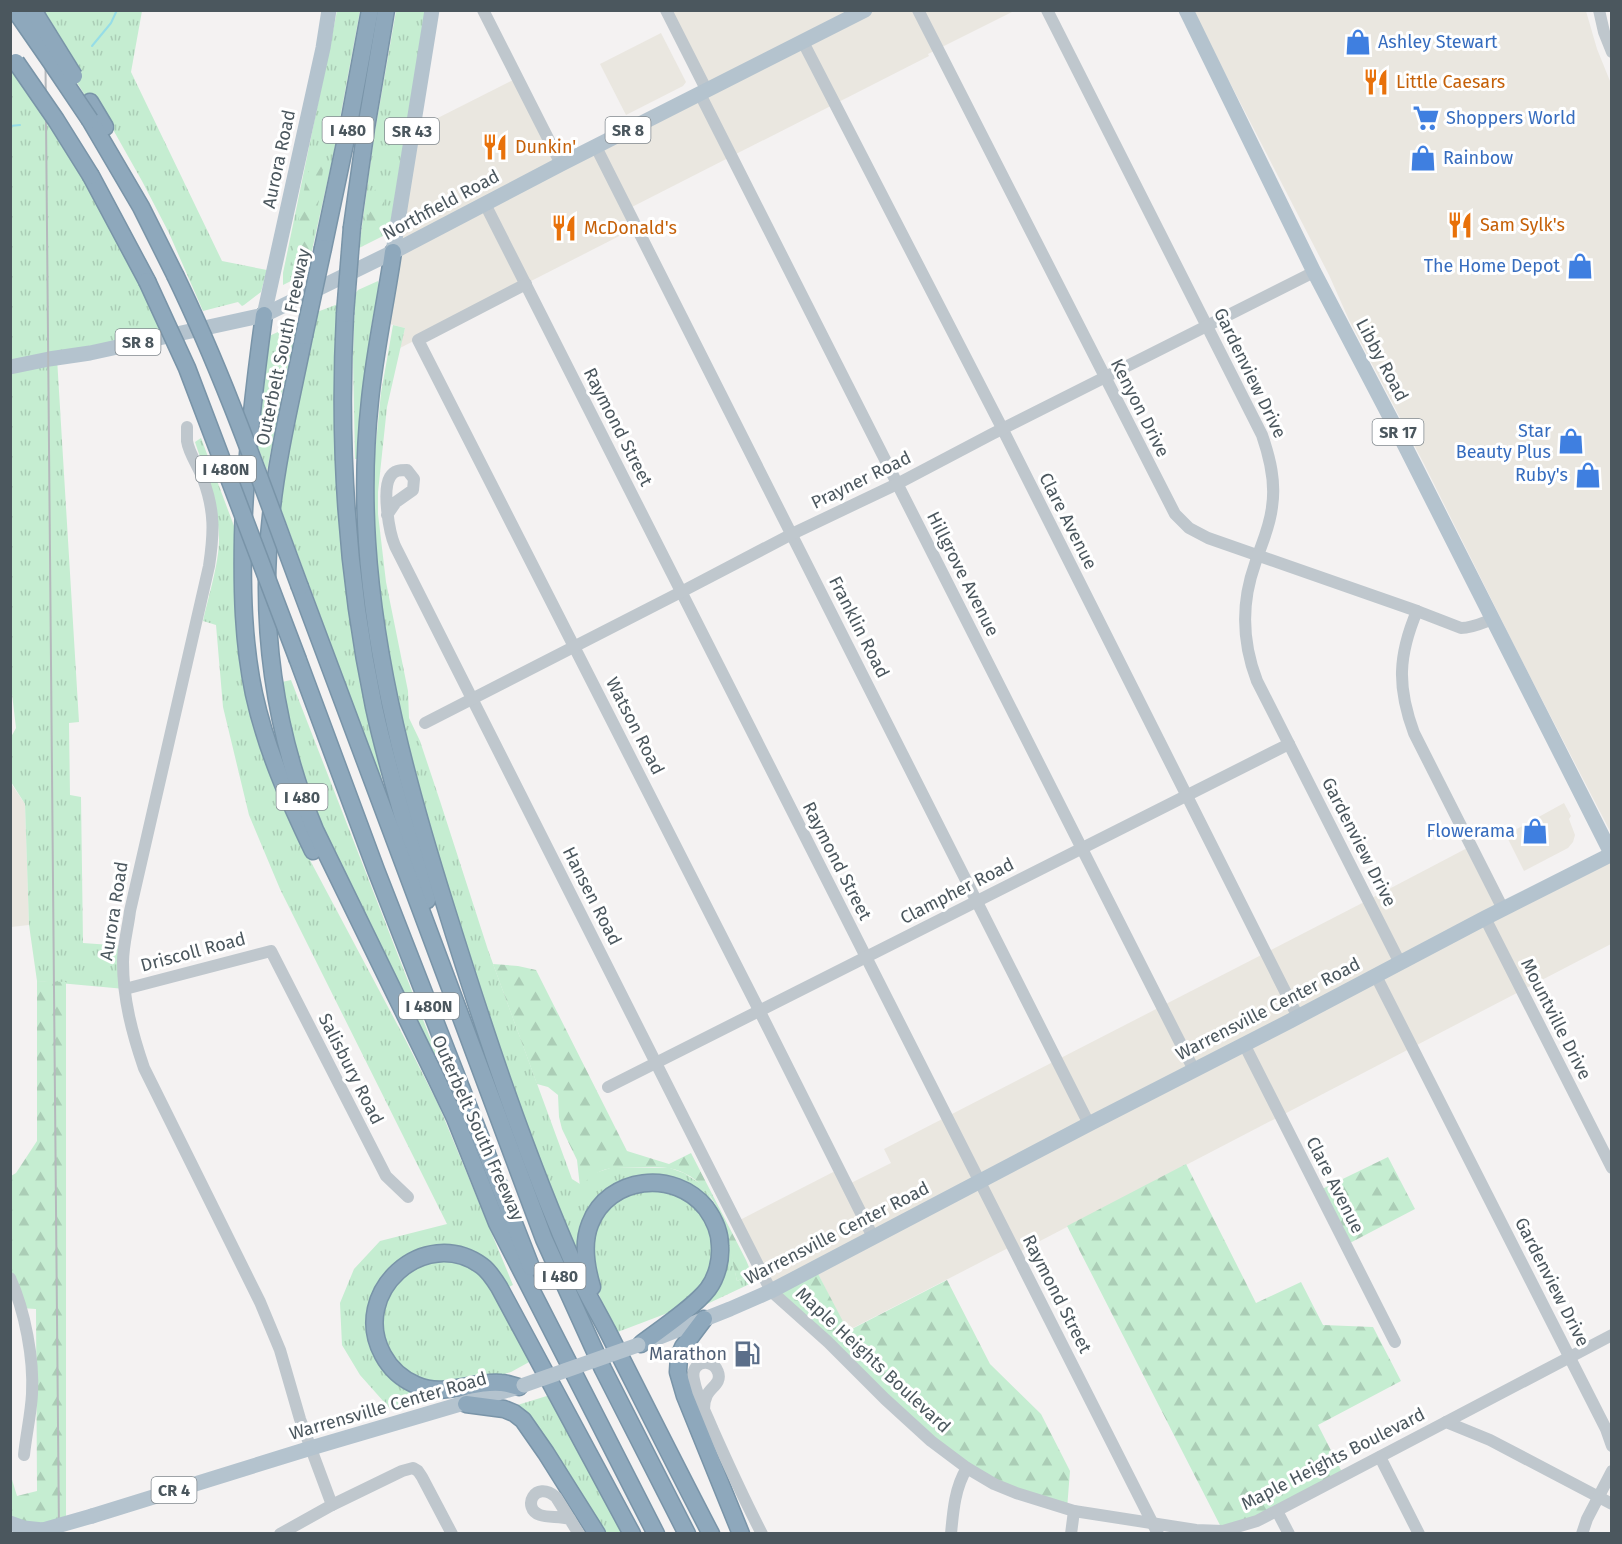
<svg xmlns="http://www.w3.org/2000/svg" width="1622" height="1544" font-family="'Fira Sans',sans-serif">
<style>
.commercial{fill:#eae7e0}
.grass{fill:url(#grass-tufts)}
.forest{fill:url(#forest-firs)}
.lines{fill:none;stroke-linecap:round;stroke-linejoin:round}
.stream{stroke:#96dde7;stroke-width:2}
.highway-casing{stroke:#7994a8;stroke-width:19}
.minor{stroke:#bfc7cd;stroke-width:12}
.major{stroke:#b4c3ce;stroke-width:15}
.highway{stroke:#8ea8bc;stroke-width:16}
.rail{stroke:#b5b8bc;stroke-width:2}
.highway-bridge-casing{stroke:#7994a8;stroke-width:19;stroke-linecap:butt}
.major-bridge{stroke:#b4c3ce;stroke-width:15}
.highway-bridge{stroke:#8ea8bc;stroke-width:16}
.labels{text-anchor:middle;stroke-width:6;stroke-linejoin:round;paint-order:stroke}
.shield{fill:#fff;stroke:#81898e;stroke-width:1.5}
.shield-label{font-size:16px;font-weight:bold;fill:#4b575e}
.shop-label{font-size:18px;fill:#366cbe;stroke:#fff;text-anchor:end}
.food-label{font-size:18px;fill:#c56008;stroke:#fff;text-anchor:start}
.street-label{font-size:18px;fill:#4b575e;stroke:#fff}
.service-label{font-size:18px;fill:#4e5e75;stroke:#fff;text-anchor:end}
</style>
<defs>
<pattern id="grass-tufts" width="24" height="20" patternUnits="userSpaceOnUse" patternTransform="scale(1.5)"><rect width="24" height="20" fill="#c5edd1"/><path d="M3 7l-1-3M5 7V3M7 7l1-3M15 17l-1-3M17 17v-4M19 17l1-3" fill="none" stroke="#abcdb6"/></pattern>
<pattern id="forest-firs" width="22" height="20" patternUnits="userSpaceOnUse" patternTransform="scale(1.5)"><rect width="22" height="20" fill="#c5edd1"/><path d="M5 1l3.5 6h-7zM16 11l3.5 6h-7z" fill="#abcdb6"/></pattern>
</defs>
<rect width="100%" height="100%" fill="#f4f2f2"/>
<g class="commercial">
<polygon points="666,11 1014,11 928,54 929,56 628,209 637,227 400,348 405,328 382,322 412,131 517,78 561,164 707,91"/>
<polygon points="1193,11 1586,11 1597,49 1612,86 1611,833 1522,661 1424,464 1349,320 1329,275"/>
<polygon points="661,33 686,82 683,86 626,115 600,64"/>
<polygon points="10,782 25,804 29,925 11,927"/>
<polygon points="1564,803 1571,816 1569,819 1575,835 1573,842 1568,848 1524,871 1506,835"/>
<polygon points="1471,846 1503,909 1611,855 1611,944 1017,1253 1012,1246 847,1331 815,1268 771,1291 736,1222 839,1169 847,1185 891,1163 884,1149 1368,900"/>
</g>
<g class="grass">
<polygon points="33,11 142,11 131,72 222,261 267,270 261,292 244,305 242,306 238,302 203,311 169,233 142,181 111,126 105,128"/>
<polygon points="337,11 360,11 333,156 307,273 283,285 283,273"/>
<polygon points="396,11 425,11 389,233 359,248 374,137"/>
<polygon points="10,54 37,91 176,334 57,358 79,722 69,723 70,795 81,797 83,943 125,946 125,989 37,981 29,925 25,804 11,782 11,737 16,728 10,677"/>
<path d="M378,281L381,293C372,310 371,329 369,348C364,385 359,422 358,459H355L353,358L355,294L358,290Z"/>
<polygon points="338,304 335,338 335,404 363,684 383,785 278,501 288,447 317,312"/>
<polygon points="298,323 283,389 267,471 255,439 269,336"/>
<polygon points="393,325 405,328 387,407 378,492 378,514 386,582 408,691 409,718 420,741 440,801 488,950 572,1179 580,1184 592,1174 613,1167 670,1168 684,1173 704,1186 720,1214 729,1241 737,1281 750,1275 756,1281 690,1312 721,1272 701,1192 669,1177 654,1174 635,1176 616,1186 579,1256 565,1230 495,1039 427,828 400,719 384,631 374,537 373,472 381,393"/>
<path d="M201,438L240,542L238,617L303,847L405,1039L439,1106L513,1285L506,1288L455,1251L380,1284L376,1354L436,1397L392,1411L360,1375L342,1345L340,1303L354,1269L380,1241L447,1224L280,889L249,815L223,707L216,625L203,621C208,598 220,560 219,537C218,505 205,472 195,442Z"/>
<polygon points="291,680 436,1053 432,1056 316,814 298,765 282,682"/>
<polygon points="644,1188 682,1195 707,1220 714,1240 715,1258 705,1286 673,1311 615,1333 607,1318 597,1288 591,1240 600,1217 622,1196"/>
<polygon points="437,1259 464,1264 488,1278 531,1361 511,1372 478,1382 420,1384 394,1363 379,1320 396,1281 420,1263"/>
<polygon points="550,1395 625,1533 602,1533 511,1407"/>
</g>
<g class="forest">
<polygon points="326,148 318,205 308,254 305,263 296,275 290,269 291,261 306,179 314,157 320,150"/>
<path d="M380,182L384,183C384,200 388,234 367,236C367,217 368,197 380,182Z"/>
<path d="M493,964L518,966L536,970L627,1151L669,1164L691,1153L746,1260L751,1272L750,1275L737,1281C728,1244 724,1192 684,1173C671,1166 654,1167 639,1167C611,1167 600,1166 580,1187L577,1160L562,1129L559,1117L558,1095L548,1087L537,1084Z"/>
<polygon points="37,981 66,982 66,1523 11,1523 10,1473 17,1496 37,1491 36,1309 21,1308 11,1278 11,1176 16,1173 37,1141"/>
<polygon points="1388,1157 1415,1209 1346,1245 1318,1191"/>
<polygon points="1186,1164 1256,1303 1301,1282 1323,1325 1373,1327 1401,1381 1318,1425 1344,1476 1223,1531 1067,1226"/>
<polygon points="815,1268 848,1331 947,1280 990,1364 1041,1414 1070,1471 1067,1509 967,1468 771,1291"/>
</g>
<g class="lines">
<g class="stream">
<polyline points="92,46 111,23 117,10"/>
<polyline points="10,126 20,125"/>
</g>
<g class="highway-casing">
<g id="highway">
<polyline points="90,102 105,127"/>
<polyline points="90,120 141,207 175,275"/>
<polyline points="91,176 147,281"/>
<polyline points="352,227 366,128 386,10"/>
<polyline points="323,248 348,129 370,10"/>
<path d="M393,252C386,301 375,350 370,400C365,446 364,495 367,542C375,666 408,787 445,905C484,1030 525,1155 578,1274C587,1295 599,1314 609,1334C643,1401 676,1467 711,1534"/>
<path d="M345,314C338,446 347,578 374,707C388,772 409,836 427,900"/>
<path d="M264,315C254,388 245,462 243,536C242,590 243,642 254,694C266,749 289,801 313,851"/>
<path d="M304,336C292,396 277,456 271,516C259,623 274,731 315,830L435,1076L455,1118L497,1223L656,1534"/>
<polyline points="300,587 544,1239 603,1369 687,1534"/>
<polyline points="298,660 376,870 531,1267"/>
<path d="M592,1287C586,1267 582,1244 590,1224C608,1176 675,1169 706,1208C714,1219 720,1232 720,1246C721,1260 717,1277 708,1289C694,1307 661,1329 641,1344"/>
<polyline points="704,1319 683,1347 679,1356 678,1372 685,1396 741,1534"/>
<path d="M519,1387C513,1386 507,1383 501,1383C472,1380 445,1398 416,1385C402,1379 390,1368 383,1355C349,1293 424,1224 482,1266C489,1271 494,1279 499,1287L632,1534"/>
<polyline points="466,1404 504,1409 514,1413 523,1420 546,1453 597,1534"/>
</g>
</g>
<g class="minor">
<polyline points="483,10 561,164"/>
<polyline points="666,10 707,91"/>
<path d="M918,10L1175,514L1189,528L1208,538L1417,611L1461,628C1473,628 1482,623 1493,619"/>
<path d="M1047,10L1262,435C1270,458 1276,482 1272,507C1270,527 1261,545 1255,564C1241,603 1242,642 1257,681L1400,963"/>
<polyline points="1599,10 1604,32 1612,52"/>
<polyline points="803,42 1000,424 1298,1017"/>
<polyline points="700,94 1194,1070"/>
<polyline points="596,147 1089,1124"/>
<polyline points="485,204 1158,1534"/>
<polyline points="526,284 418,340 759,1010 873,1237"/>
<path d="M187,427C187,431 187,436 187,441C189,454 199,467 203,479C215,511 214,533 209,566L130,911C128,928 123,945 123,962C123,999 132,1033 144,1068L260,1302L280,1350L300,1419L332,1505L280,1534"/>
<path d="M387,515L396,502L413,490L414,479L407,470C400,470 394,470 390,477C382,490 389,532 395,546L771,1291L828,1342L885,1399L931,1441L967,1468L994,1484L1016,1493L1074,1511L1196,1530L1223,1531L1257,1521L1446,1422L1490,1440L1612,1504"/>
<path d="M1417,611C1398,656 1397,687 1414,733L1503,909"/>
<polyline points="425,723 681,592 792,534 897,484 992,434 1314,272"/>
<polyline points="1485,918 1612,1168"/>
<polyline points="1376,976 1606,1429 1612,1446"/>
<polyline points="125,989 271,951 386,1176 408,1197"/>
<polyline points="1244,1044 1395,1342"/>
<polyline points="608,1087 1289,744"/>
<path d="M10,1278C25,1311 34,1359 32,1394C31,1414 26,1435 24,1455"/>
<path d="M704,1409C704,1404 705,1399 707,1395C711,1387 722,1383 718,1372C715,1363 703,1359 696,1367C693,1371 693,1376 694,1380C697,1397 706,1413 712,1428C728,1464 744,1499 762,1534"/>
<polyline points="1446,1422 1612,1335"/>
<polyline points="1380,1457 1419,1534"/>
<polyline points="332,1505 402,1471 413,1468 418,1471 422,1477 452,1534"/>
<polyline points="1277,1511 1289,1534"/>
<path d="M570,1519C560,1516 548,1518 540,1515C521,1508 535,1479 556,1497L579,1534"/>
<path d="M951,1534C953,1511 955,1487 967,1468"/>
<polyline points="1071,1534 1074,1511"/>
<polyline points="1582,1534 1587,1519 1612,1471"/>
</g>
<g class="major">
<polyline points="1186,10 1314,272 1403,442 1612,855"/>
<polyline points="393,252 432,10"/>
<polyline points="264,315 323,48 329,10"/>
<polyline points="10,367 49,359 90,353 264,315 393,252 561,164 865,10"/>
<polyline points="652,1340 730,1309 771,1291 1089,1124 1290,1021 1485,918 1612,854"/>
<polyline points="92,1516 311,1448 522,1386"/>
<polyline points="10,1523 24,1528 43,1530"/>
</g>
<use href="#highway" class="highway"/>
<polyline class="rail" points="45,10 59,1534"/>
<g class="highway-bridge-casing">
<g id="highway-bridge">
<polyline points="15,10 51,62 90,120"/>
<polyline points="33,10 74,76"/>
<polyline points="16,62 56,120 91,176"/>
<path d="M175,275C224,376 261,482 300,587"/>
<polyline points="147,281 187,368 298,660"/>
<polyline points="345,314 352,227"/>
<polyline points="304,336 323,248"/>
</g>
</g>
<g class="major-bridge">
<polyline points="524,1385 638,1345"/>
<polyline points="43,1530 92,1516"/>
</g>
<use href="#highway-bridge" class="highway-bridge"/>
</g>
<defs>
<g id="shop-bare" transform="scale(2.07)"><path d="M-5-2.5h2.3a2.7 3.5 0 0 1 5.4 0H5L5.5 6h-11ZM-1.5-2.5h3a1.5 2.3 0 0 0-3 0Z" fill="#3f7fe0" stroke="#fff" stroke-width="2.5" paint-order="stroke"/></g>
<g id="restaurant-bare" transform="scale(2.07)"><path d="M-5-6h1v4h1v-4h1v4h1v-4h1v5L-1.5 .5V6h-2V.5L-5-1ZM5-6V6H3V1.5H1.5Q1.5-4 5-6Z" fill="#e8710a" stroke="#fff" stroke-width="2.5" paint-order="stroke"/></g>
<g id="supermarket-bare" transform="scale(2.07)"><path d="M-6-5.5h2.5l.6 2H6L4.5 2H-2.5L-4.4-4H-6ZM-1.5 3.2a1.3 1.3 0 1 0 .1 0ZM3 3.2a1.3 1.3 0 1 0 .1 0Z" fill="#3f7fe0" stroke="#fff" stroke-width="2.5" paint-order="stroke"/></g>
<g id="fuel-bare" transform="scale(2.07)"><path d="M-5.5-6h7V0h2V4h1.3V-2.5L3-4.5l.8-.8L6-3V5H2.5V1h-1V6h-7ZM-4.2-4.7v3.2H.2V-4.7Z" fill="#5c6f8a" stroke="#fff" stroke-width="2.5" paint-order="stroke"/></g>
</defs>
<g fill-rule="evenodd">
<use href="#shop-bare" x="1358" y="42"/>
<use href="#restaurant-bare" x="1376" y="82"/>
<use href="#supermarket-bare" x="1426" y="118"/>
<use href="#restaurant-bare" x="495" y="147"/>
<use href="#shop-bare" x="1423" y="158"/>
<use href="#restaurant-bare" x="1460" y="225"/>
<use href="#restaurant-bare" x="564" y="228"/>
<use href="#shop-bare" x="1580" y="266"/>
<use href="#shop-bare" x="1571" y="441"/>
<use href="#shop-bare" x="1588" y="475"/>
<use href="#shop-bare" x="1535" y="831"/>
<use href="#fuel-bare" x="747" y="1354"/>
</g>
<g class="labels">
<g class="shield">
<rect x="322.5" y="117" width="51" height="26" rx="4.5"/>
<rect x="605.5" y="117" width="45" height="26" rx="4.5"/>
<rect x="385" y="118" width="54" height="26" rx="4.5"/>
<rect x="115.5" y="329" width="45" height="26" rx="4.5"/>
<rect x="1372.5" y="419" width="51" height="26" rx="4.5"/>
<rect x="196" y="456" width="60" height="26" rx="4.5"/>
<rect x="276.5" y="784" width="51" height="26" rx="4.5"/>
<rect x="399" y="993" width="60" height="26" rx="4.5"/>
<rect x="534.5" y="1263" width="51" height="26" rx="4.5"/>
<rect x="151.5" y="1477" width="45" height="26" rx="4.5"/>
</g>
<g class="shield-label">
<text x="348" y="136">I 480</text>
<text x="628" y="136">SR 8</text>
<text x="412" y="137">SR 43</text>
<text x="138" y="348">SR 8</text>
<text x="1398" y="438">SR 17</text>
<text x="226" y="475">I 480N</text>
<text x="302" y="803">I 480</text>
<text x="429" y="1012">I 480N</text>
<text x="560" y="1282">I 480</text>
<text x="174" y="1496">CR 4</text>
</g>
<g class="shop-label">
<text x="1378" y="48" text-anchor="start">Ashley Stewart</text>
<text x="1446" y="124" text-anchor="start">Shoppers World</text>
<text x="1443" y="164" text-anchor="start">Rainbow</text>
<text x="1560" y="272">The Home Depot</text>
<text x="1551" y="437">Star<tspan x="1551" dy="21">Beauty Plus</tspan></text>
<text x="1568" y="481">Ruby's</text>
<text x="1515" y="837">Flowerama</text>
</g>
<g class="food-label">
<text x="1396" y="88">Little Caesars</text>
<text x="515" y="153">Dunkin'</text>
<text x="1480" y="231">Sam Sylk's</text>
<text x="584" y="234">McDonald's</text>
</g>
<g class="street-label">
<text transform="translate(279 159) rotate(-78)" y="6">Aurora Road</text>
<text transform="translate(441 205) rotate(-28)" y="6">Northfield Road</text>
<text transform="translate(283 347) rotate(-78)" y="6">Outerbelt South Freeway</text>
<text transform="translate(1382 360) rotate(62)" y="6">Libby Road</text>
<text transform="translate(1250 373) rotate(64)" y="6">Gardenview Drive</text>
<text transform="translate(1140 408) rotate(63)" y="6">Kenyon Drive</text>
<text transform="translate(618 427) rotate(63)" y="6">Raymond Street</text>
<text transform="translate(861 480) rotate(-26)" y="6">Prayner Road</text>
<text transform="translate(1068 521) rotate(63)" y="6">Clare Avenue</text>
<text transform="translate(963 574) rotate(63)" y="6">Hillgrove Avenue</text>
<text transform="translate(859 627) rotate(63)" y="6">Franklin Road</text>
<text transform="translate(635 726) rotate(63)" y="6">Watson Road</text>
<text transform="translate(1359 842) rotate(63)" y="6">Gardenview Drive</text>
<text transform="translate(837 861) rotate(63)" y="6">Raymond Street</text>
<text transform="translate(957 891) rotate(-27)" y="6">Clampher Road</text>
<text transform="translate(592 896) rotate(63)" y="6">Hansen Road</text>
<text transform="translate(114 911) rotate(-81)" y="6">Aurora Road</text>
<text transform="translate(193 952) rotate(-15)" y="6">Driscoll Road</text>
<text transform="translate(1268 1009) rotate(-27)" y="6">Warrensville Center Road</text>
<text transform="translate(1556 1019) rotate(63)" y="6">Mountville Drive</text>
<text transform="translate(351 1069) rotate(63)" y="6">Salisbury Road</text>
<text transform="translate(478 1128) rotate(66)" y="6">Outerbelt South Freeway</text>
<text transform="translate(1335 1185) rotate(63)" y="6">Clare Avenue</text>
<text transform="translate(837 1233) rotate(-27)" y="6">Warrensville Center Road</text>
<text transform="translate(1552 1282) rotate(63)" y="6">Gardenview Drive</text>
<text transform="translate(1057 1294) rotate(63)" y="6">Raymond Street</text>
<text transform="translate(873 1360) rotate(43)" y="6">Maple Heights Boulevard</text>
<text transform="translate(388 1406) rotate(-16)" y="6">Warrensville Center Road</text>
<text transform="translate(1333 1459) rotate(-27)" y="6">Maple Heights Boulevard</text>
</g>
<g class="service-label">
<text x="727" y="1360">Marathon</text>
</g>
</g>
<rect width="1622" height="1544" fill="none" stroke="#4b575e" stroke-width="24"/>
</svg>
